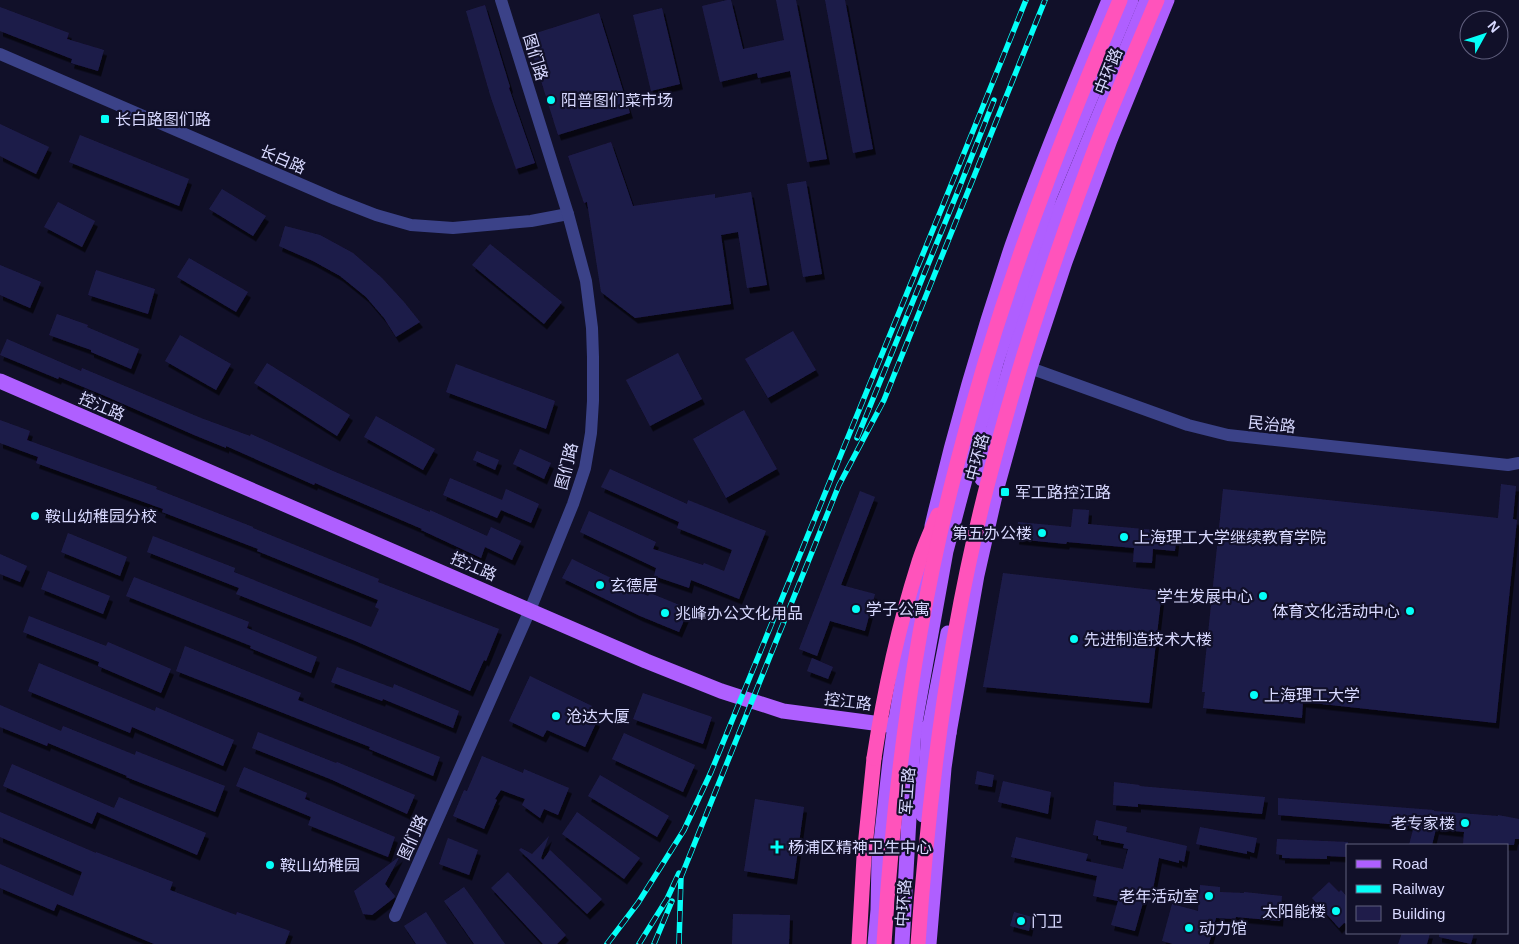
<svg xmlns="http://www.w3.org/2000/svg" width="1519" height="944" font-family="Helvetica,'Noto Sans SC',sans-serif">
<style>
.building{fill:#1f1c4a;filter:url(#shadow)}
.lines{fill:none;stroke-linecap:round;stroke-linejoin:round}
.minor{stroke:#3b4288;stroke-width:12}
.major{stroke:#af5fff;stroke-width:15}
.highway{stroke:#ff53bb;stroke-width:15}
.rail-casing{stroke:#04fff8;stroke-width:5.5}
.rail{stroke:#111029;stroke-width:4;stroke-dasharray:11;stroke-linecap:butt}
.highway-bridge{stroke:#ff53bb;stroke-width:15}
.poi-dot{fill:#04fff8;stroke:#111029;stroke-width:2}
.labels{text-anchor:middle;stroke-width:4.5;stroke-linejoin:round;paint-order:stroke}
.street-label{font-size:16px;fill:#d8d9ff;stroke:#111029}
.poi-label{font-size:16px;fill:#d8d9ff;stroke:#111029;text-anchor:start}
</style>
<defs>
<filter id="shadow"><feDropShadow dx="3" dy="5.5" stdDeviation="0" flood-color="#0009"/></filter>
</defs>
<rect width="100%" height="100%" fill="#111029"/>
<g class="building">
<polygon points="727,0 731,0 743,49 784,40 776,0 796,0 827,159 807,162 790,71 758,78 757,73 720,82 702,6"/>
<polygon points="825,0 845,0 873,149 853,153"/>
<polygon points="485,5 510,87 509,88 535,163 516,169 491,98 466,11"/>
<polygon points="0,7 69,33 67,39 104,50 98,71 71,63 72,59 0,31"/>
<polygon points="662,8 680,84 651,91 633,15"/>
<polygon points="599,13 630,113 558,135 527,36"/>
<polygon points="0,124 49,147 36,174 0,156"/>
<polygon points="80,135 189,179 179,206 69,162"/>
<polygon points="611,142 633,206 715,194 715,198 751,192 767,285 747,288 738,232 721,235 731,304 635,318 601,292 587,202 584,203 568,156"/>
<polygon points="806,181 822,274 803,277 787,184"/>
<polygon points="222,189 266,216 253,236 209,209"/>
<polygon points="58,202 95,221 82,247 44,227"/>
<polygon points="285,226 320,235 353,253 382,278 404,302 420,322 396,337 384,318 366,297 340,276 313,261 279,246"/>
<polygon points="490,244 562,302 544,324 472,265"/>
<polygon points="189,258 248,292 236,312 177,277"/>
<polygon points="0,265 41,282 30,308 0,295"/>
<polygon points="96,270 155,289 148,314 88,295"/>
<polygon points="57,314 88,325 87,327 139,349 131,369 91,352 91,350 49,335"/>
<polygon points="793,331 816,370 768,398 745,359"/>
<polygon points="180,335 231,364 216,390 165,361"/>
<polygon points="7,339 81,371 82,368 201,418 250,436 251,434 333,471 430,512 430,510 487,536 491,527 521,541 512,560 485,547 481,558 421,530 422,529 315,483 314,485 226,446 226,448 194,435 105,396 59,377 58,379 0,355"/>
<polygon points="678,353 702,399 650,426 626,380"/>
<polygon points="267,363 350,415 337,436 254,383"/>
<polygon points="456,364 555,401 546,429 446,392"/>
<polygon points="744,410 777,469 726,498 693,439"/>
<polygon points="376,416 435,449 423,470 364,437"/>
<polygon points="0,420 30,431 27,440 157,487 156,489 253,527 253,528 379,579 378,582 499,629 486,661 484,660 470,691 353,640 236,594 239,588 147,552 153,536 235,568 234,572 371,627 379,609 375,607 378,600 257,551 258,549 162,512 163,509 36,463 38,457 0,443"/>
<polygon points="520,449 551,463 544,479 513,464"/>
<polygon points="477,451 499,460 495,470 473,460"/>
<polygon points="610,469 687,504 688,500 766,531 739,599 691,580 689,588 654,576 656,568 580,532 589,511 656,542 653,549 703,565 704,563 724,571 732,550 677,528 679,522 601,487"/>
<polygon points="450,478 502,500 506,489 539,504 531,523 501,510 497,518 443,495"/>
<polygon points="1501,484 1516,486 1513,519 1517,520 1496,723 1303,702 1302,718 1203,708 1205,692 1202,692 1223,489 1498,518"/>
<polygon points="860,491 875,497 841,585 875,594 865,631 830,621 817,656 799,649"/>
<polygon points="1073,509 1089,510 1088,524 1177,532 1175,551 1153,549 1152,563 1133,562 1134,548 1067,542 1066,544 1016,539 1018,522 1071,527"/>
<polygon points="68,533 127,557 120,576 61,552"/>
<polygon points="0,554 27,566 20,582 0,574"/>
<polygon points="572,559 648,596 650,593 689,609 679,632 640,616 562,578"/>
<polygon points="48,571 110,596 103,614 41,589"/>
<polygon points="1003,573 1162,591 1149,703 983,687"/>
<polygon points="134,577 249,622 247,628 317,657 311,673 250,648 251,646 126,596"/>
<polygon points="29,616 106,646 108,642 171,669 161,693 98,666 99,662 23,632"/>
<polygon points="185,646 301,693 298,700 440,757 433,776 369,749 370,747 176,671"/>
<polygon points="812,658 833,667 828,679 807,671"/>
<polygon points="39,663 155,711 156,707 234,740 223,766 132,727 130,733 28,691"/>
<polygon points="337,667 393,688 394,684 459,711 453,728 383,699 382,701 331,682"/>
<polygon points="530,676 592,706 588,716 597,721 585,747 547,730 543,737 509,721"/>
<polygon points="643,693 712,717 703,744 633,719"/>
<polygon points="0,705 61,731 63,726 135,755 136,751 225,786 215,812 126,777 127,776 48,743 47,746 0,727"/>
<polygon points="258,732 336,763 337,762 415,795 407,814 330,779 252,748"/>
<polygon points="624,733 695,765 683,792 612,759"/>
<polygon points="482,756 523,773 524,769 569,788 558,815 544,809 540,818 522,805 525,799 501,790 495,799 497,800 484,829 453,816 464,790 467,791"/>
<polygon points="12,764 114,808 119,797 206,833 197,855 97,812 92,824 3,786"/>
<polygon points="244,767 307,793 305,799 395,837 388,857 308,825 311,817 236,786"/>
<polygon points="977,771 994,775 992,787 975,784"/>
<polygon points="600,775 669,816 657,837 588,796"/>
<polygon points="1003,781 1051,792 1048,814 998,802"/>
<polygon points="1114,782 1140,785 1139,786 1265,797 1262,814 1138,804 1138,807 1113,805"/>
<polygon points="1278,798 1434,810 1434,811 1498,816 1498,815 1519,819 1519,839 1515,839 1514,845 1463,845 1464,832 1436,829 1432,845 1409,845 1414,826 1278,815"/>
<polygon points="755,799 804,807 794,879 744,871"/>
<polygon points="0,812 96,853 96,852 173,882 170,890 236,915 237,912 290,931 285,944 154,944 57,904 54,911 0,888 0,864 73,896 82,872 0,837"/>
<polygon points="577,812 640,858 624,879 562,834"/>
<polygon points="1096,820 1127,827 1126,832 1187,846 1184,862 1179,860 1179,863 1159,858 1152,894 1146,892 1135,931 1111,925 1118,901 1093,896 1097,876 1011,857 1016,837 1088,854 1086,861 1123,869 1128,849 1123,848 1124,844 1098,839 1098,836 1093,835"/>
<polygon points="1200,827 1257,838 1254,853 1247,851 1247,854 1196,844"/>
<polygon points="549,836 541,858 543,860 550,850 602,899 587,914 519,850 521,848 532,854"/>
<polygon points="448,838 478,850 469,875 439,864"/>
<polygon points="1277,839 1348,842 1348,857 1327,856 1327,859 1282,858 1282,855 1276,854"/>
<polygon points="400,856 385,884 395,896 394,898 372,915 363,914 354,891"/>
<polygon points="508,872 566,935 557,944 543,944 491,888"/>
<polygon points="1329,882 1339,892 1341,890 1348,898 1348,924 1344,923 1339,928 1312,898"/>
<polygon points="1200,885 1220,887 1220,892 1244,893 1244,892 1282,896 1280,921 1236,917 1235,919 1216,918 1209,944 1173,944 1162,941 1172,904 1198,911"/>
<polygon points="464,887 505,944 474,944 444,901"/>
<polygon points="426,912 447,944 416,944 404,926"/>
<polygon points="1014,912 1032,917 1029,931 1010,926"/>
<polygon points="733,914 790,915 789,944 732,944"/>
<polygon points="1402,933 1430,933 1427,944 1398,944"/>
<polygon points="1439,933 1474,933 1471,944 1439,937"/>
</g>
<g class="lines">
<g class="minor">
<polyline points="0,54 335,199 376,215 411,225 453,228 531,221 568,214"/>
<polyline points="1030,368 1188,425 1228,435 1508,465 1519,463"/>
<polyline points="395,916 530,610 573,504 585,468 591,433 593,401 593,357 592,328 586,281 568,214 501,0"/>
</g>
<g class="major">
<polyline points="0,381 646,661 721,691 783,711 949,733"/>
<polyline points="982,479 997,413 1046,244 1147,0"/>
<path d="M932,526C954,432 981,338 1012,246C1041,163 1076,81 1109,0"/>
<polyline points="923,815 929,730 948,633"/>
<polyline points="875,944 878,910 879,860 890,761 895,725 922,568"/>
<polyline points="902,944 914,728 946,551 996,363 1050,195 1131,0"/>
<polyline points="929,944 944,768 949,733 977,575 996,491 1030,368 1065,262 1110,140 1167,0"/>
</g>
<polyline class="highway" points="859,944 864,857 874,758"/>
<g class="rail-casing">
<g id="rail">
<polyline points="857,438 958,191 994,100"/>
<polyline points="607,944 638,903 684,830 711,772 943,205 1026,0"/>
<polyline points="639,944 667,899 679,873"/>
<polyline points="654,944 672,901"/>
<polyline points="679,944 681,877 839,485 884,400 1045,0"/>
</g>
</g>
<use href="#rail" class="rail"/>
<g class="highway-bridge">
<path d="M874,758C884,693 898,628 918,565C923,548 931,531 938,515"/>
<path d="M884,944C894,784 915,624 956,468C980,373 1010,279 1045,187C1068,124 1094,62 1120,0"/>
<path d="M918,944C929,787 949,630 989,478C1019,362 1057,248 1100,136C1118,91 1138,45 1157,0"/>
</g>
</g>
<g class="poi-dot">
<circle cx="551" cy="100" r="5"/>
<rect x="100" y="114" width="10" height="10" rx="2.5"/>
<rect x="1000" y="487" width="10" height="10" rx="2.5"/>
<circle cx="35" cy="516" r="5"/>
<circle cx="1042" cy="533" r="5"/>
<circle cx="1124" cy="537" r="5"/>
<circle cx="600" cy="585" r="5"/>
<circle cx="1263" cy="596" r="5"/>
<circle cx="856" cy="609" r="5"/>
<circle cx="1410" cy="611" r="5"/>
<circle cx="665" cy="613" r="5"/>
<circle cx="1074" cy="639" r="5"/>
<circle cx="1254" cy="695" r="5"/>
<circle cx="556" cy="716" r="5"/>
<circle cx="1465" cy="823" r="5"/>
<path d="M774.5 839.5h5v5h5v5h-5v5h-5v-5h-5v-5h5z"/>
<circle cx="270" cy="865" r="5"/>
<circle cx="1209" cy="896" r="5"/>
<circle cx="1336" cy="911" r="5"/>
<circle cx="1021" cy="921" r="5"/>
<circle cx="1189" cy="928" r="5"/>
</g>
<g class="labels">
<g class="street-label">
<text transform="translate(536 57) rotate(73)" y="6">图们路</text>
<text transform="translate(1108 71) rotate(-68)" y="6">中环路</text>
<text transform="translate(283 159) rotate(23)" y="6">长白路</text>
<text transform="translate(102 406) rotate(23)" y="6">控江路</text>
<text transform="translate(1272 424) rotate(6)" y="6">民治路</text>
<text transform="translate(977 457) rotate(-75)" y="6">中环路</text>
<text transform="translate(566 466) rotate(-76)" y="6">图们路</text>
<text transform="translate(474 566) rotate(23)" y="6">控江路</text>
<text transform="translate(848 701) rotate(7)" y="6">控江路</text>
<text transform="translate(907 791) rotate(-86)" y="6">军工路</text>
<text transform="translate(412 837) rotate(-66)" y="6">图们路</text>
<text transform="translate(903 903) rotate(-86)" y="6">中环路</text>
</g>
<g class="poi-label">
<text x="561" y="106">阳普图们菜市场</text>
<text x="115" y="125">长白路图们路</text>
<text x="1015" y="498">军工路控江路</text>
<text x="45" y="522">鞍山幼稚园分校</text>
<text x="1032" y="539" text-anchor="end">第五办公楼</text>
<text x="1134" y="543">上海理工大学继续教育学院</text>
<text x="610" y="591">玄德居</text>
<text x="1253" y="602" text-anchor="end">学生发展中心</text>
<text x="866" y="615">学子公寓</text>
<text x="1400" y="617" text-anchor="end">体育文化活动中心</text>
<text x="675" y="619">兆峰办公文化用品</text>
<text x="1084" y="645">先进制造技术大楼</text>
<text x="1264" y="701">上海理工大学</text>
<text x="566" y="722">沧达大厦</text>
<text x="1455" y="829" text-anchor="end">老专家楼</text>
<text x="788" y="853">杨浦区精神卫生中心</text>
<text x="280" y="871">鞍山幼稚园</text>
<text x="1199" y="902" text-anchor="end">老年活动室</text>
<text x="1326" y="917" text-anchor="end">太阳能楼</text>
<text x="1031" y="927">门卫</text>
<text x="1199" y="934">动力馆</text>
</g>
</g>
<rect x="1346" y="844" width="162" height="90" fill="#111029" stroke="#61607f"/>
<rect x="1356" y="860" width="25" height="8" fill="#af5fff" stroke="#61607f"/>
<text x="1392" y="869" font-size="15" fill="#d8d9ff">Road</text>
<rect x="1356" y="885" width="25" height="8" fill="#04fff8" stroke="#61607f"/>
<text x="1392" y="894" font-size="15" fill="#d8d9ff">Railway</text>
<rect x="1356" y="906" width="25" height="15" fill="#1f1c4a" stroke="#61607f"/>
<text x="1392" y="919" font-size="15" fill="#d8d9ff">Building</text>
<g transform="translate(1484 35) rotate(50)"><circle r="24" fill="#111029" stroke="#61607f"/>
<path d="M0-4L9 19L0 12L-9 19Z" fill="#04fff8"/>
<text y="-8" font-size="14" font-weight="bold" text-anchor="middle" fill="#d8d9ff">N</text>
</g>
</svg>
